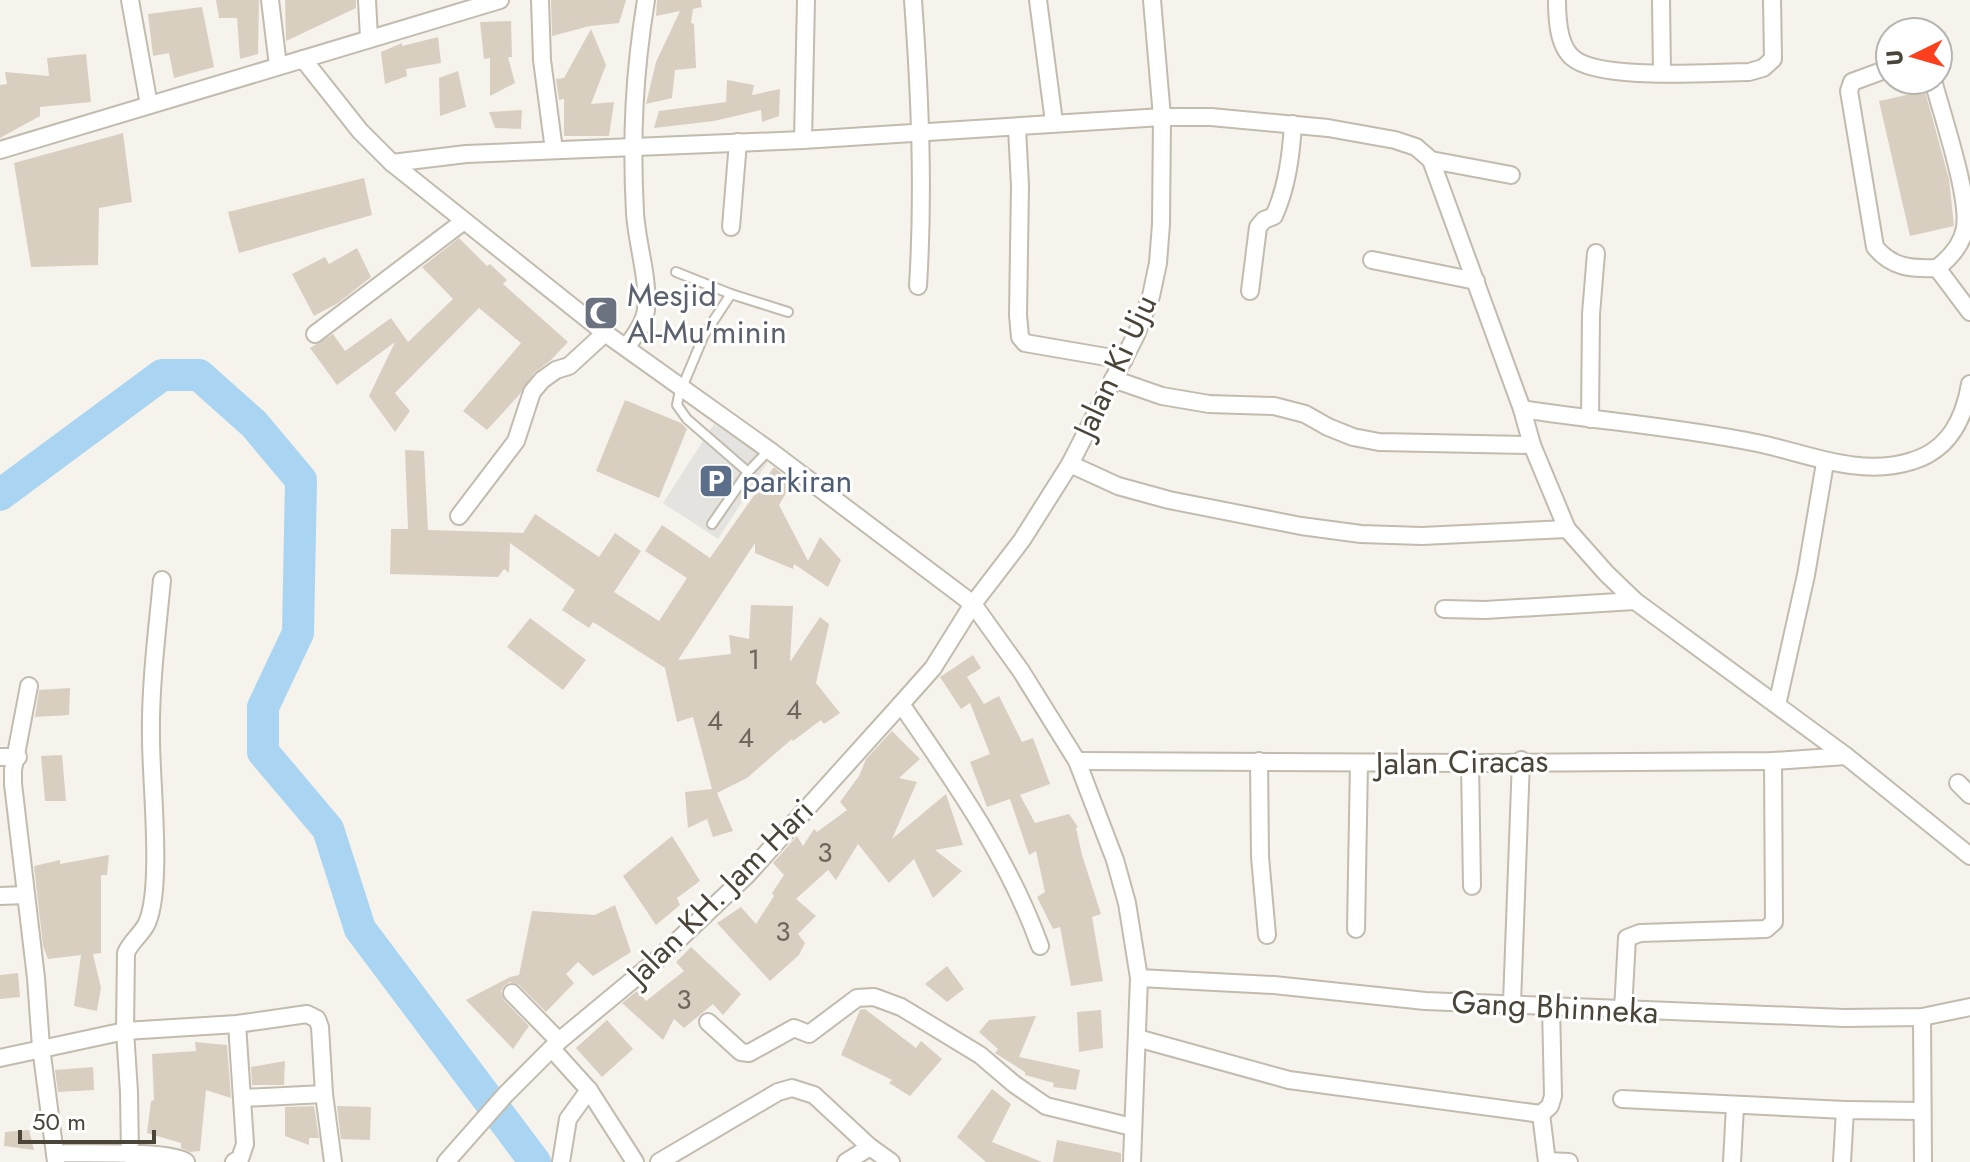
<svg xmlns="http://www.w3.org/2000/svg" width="1970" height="1162" font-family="Jost,sans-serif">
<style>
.parking{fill:#e5e3e0}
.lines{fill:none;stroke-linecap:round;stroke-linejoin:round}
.river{stroke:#a9d4f2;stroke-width:32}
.building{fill:#d8cfc1}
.service-casing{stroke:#c2bbae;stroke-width:12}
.minor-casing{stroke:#c2bbae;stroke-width:20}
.service{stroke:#fff;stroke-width:8}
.minor{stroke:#fff;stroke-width:16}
.labels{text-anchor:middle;stroke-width:6;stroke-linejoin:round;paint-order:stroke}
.number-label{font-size:28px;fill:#6e675b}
.worship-label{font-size:32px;fill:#5b616d;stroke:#fff;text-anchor:start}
.street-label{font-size:32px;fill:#4b4439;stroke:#fff}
.service-label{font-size:32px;fill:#4e5e75;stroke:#fff;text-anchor:start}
</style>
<rect width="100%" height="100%" fill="#f6f3ec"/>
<polygon class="parking" points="714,424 769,460 718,539 663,503"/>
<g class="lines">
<polyline class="river" points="0,495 162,375 199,375 254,424 301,480 298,633 263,707 263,752 328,829 360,929 535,1162"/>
</g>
<g class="building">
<polygon points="216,0 259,0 258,54 240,59 237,18 219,18"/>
<polygon points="285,0 356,0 356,8 286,41"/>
<polygon points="551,0 626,0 619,23 590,26 552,36"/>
<polygon points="657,0 701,0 702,7 693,9 691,23 694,24 696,68 675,70 672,98 646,104 656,62 680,11 656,16"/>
<polygon points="202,7 214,67 174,78 169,53 153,56 148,14"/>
<polygon points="511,21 512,57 508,57 515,83 490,96 490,58 484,59 480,22"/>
<polygon points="591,29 606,65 591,104 614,102 609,136 564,136 564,99 559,100 556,79 564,78"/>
<polygon points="438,37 441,63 406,69 407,76 385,84 381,52 402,43 402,46"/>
<polygon points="86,54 91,102 40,107 40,116 0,138 0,85 7,84 5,72 49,76 47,58"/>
<polygon points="458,71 466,107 440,116 439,78"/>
<polygon points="727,80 754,85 752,95 780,89 779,116 762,122 761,110 714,121 654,128 659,111 726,102"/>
<polygon points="1925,91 1949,179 1954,226 1910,236 1879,101"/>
<polygon points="522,110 521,129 495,128 489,112"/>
<polygon points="123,133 132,202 99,208 98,265 31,267 14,163"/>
<polygon points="364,178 372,215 239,253 228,212"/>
<polygon points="459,238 487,266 490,264 507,280 503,284 568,342 551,360 534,373 520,394 487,430 463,411 521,343 479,308 395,393 410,411 395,432 369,396 395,342 337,385 310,348 333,334 345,351 391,318 408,342 453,299 422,267"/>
<polygon points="357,248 371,277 338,303 314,316 292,274 325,257 329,264"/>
<polygon points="625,400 681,423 687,429 659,498 596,471"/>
<polygon points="405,450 424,451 428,530 523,533 535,514 599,557 615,533 641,551 614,592 659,621 687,578 645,551 662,525 710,558 774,467 792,483 779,505 808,561 820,537 841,560 828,587 794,564 793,569 755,553 755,543 678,660 731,654 729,635 749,639 751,605 793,606 790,662 820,617 829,624 816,683 840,713 824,724 821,720 793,741 792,739 747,778 717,793 733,831 713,837 707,819 688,828 685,792 712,789 693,717 677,722 665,668 593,622 589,628 562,610 575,590 510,543 509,573 504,569 498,577 390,574 391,529 408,529"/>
<polygon points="530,618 586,660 563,690 507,647"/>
<polygon points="973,655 981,668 967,677 984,704 999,696 1022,742 1033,738 1050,784 1020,795 1035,823 1069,814 1078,827 1076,828 1082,855 1101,914 1092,917 1103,981 1071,986 1060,927 1053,929 1037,897 1045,892 1036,851 1029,855 1010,799 987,807 970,762 990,754 970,703 961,709 940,677"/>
<polygon points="70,688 69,715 35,717 39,690"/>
<polygon points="892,731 920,759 899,778 917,782 892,839 946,794 963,845 935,850 962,871 933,898 914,859 889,883 858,844 836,880 828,870 796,899 816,916 798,934 805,943 799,955 770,981 717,923 741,907 756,924 774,896 772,893 784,875 773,863 797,836 803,846 814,829 817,832 847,810 840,802 859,776 866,759"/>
<polygon points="62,755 66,801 45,801 41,756"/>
<polygon points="672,836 700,881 677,898 680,905 656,925 623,876"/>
<polygon points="109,855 107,875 101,875 101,953 93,954 101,988 97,1011 74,1006 81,955 48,959 43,946 34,866 60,860 60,864"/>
<polygon points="615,905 631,952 593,976 578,962 566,974 574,983 546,1012 519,985 510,982 504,986 501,991 504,1000 529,1026 513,1049 466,1000 510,977 519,975 532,911 595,915"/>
<polygon points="691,947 741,994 723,1015 713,1004 684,1028 674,1019 663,1040 622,1003 637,991 646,1001 684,971 676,962"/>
<polygon points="947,966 964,989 947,1002 925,984"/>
<polygon points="18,973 20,997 0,999 0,975"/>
<polygon points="865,1009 916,1048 921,1041 942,1059 910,1096 889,1083 892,1080 841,1055 860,1010"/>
<polygon points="1101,1010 1103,1048 1079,1052 1077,1012"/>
<polygon points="1036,1016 1019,1057 1080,1070 1076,1090 1053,1087 1054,1083 1025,1075 1025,1072 995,1053 998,1049 979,1032 989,1020"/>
<polygon points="607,1020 633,1049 602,1077 576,1048"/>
<polygon points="195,1042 227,1045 231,1098 206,1090 200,1151 190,1152 181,1148 181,1143 147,1133 151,1101 154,1100 152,1054 196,1051"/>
<polygon points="285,1061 284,1085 252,1085 251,1067"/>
<polygon points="93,1067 94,1090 58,1092 55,1070"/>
<polygon points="992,1089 1011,1104 992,1142 1042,1162 986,1162 957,1137"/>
<polygon points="314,1106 319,1138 309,1138 309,1145 285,1136 285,1107"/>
<polygon points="337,1106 371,1107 370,1140 341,1139"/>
<polygon points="29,1130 34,1150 4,1146 5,1132"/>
<polygon points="1057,1140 1121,1153 1121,1162 1053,1162"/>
</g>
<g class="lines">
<g class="service-casing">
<g id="service">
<polyline points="676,272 731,294"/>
<polyline points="769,450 748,472 687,419 677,405 679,395 704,335 731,294 788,312"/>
<polyline points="712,524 748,472"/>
</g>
</g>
<g class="minor-casing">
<g id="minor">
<polyline points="130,0 149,105"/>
<polyline points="270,0 278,66"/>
<polyline points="367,0 369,38"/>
<polyline points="540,0 542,60 554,150"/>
<path d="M913,0C920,96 924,190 918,286"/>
<polyline points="1038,0 1054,122"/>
<path d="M1557,0C1557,18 1558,46 1573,58C1600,81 1712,72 1749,72L1763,68L1773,59L1772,0"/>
<polyline points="1661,0 1662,73"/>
<polyline points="303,59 360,131 392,163 605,333 769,450 973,604 1021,671 1077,761 1115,860 1127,903 1139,978 1132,1162"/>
<path d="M1890,68L1852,82L1849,91L1875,247C1892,268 1912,269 1937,268L1970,312"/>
<path d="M1933,80C1942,115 1970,196 1965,228C1962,244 1950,258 1937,268"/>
<polyline points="1017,128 1020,186 1018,315 1020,337 1025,343 1124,360"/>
<polyline points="803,140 806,0"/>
<polyline points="0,150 500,0"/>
<polyline points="1431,160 1511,175"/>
<polyline points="392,163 466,154 803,140 1162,117 1211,117 1328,128 1395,140 1416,147 1431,160 1522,409 1532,445 1567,529 1606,573 1635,601 1846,756 1970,856"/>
<polyline points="731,227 738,142"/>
<polyline points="1372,260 1476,281"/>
<path d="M1250,291L1258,227L1264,220L1274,216C1287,187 1291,156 1293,124"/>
<polyline points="315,334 464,221"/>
<path d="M626,347C635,336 644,324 646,310C649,278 637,245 635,213C631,138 634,74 646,0"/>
<polyline points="1113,379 1162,396 1209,404 1274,406 1305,414 1328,427 1353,437 1379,442 1532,445"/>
<path d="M1522,409C1600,421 1680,427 1757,443C1806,453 1860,478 1912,461C1949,450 1964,419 1970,384"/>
<polyline points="1590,419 1591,314 1596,253"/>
<polyline points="1070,464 1118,486 1169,500 1301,526 1361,534 1422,536 1567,529"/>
<polyline points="459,516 516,441 532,392 542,380 556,370 569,366 605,333"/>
<polyline points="1444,609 1485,610 1635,601"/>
<polyline points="29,686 13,770 13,784 36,978 41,1047 56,1162"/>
<path d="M901,704C954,781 1008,857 1040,946"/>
<polyline points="1777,705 1806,575 1825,463"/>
<polyline points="0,757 18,757"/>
<polyline points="1077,761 1470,763 1773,761 1846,756"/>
<polyline points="1259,761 1260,857 1267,935"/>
<polyline points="1470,763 1472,886"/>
<polyline points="1958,783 1970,795"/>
<polyline points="0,896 26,895"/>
<polyline points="1356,929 1359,763"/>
<polyline points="1139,978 1274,985 1425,1001 1844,1018 1922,1017 1970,1007"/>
<polyline points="512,993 559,1041"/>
<polyline points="1512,1003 1521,760"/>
<polyline points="1623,1010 1627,938 1640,933 1766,929 1774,922 1773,761"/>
<polyline points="1922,1017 1923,1162"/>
<polyline points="708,1022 741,1052 749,1053 794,1028 809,1034 857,998 874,997 901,1007 980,1055 1014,1084 1046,1106 1132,1127"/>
<polyline points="1137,1038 1289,1080 1541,1114 1550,1106 1553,1096 1551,1006"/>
<polyline points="552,1049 589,1090 635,1162"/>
<polyline points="0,1058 125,1031 237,1024 307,1014 317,1019 320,1027 324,1094 333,1162"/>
<polyline points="243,1098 324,1094"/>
<polyline points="1622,1099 1845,1110"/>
<polyline points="1541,1114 1547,1162"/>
<path d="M55,1153C80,1154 170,1150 186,1162"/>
<path d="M130,1155L129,1092L125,1031L126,953C131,941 142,934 147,923C163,887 151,783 151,739C150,686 157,633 162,580"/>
<polyline points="1547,1161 1569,1162"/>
<polyline points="234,1162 240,1159 245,1144 237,1024"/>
<polyline points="446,1162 506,1094 559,1041 658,959 746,876 901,704 933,668 973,604 1022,540 1070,464 1136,335 1151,296 1158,263 1161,224 1162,117 1152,0"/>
<polyline points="561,1162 568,1119 589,1090"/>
<polyline points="659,1162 778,1092 792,1088 814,1095 870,1147 891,1162"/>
<polyline points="846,1162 870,1147"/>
<polyline points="1732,1162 1735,1106"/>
<polyline points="1842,1162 1845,1110 1922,1111"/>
</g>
</g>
<use href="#service" class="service"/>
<use href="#minor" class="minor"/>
</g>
<defs>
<g id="mosque-square" transform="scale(1.8)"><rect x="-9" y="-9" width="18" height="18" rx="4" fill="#6b7280" stroke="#fff"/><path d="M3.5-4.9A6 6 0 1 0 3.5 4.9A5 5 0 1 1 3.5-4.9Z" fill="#fff"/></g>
<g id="parking-square" transform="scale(1.8)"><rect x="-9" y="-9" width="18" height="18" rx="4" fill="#5c6f8a" stroke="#fff"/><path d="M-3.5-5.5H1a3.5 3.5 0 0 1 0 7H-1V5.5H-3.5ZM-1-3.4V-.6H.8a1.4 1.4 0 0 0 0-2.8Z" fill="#fff"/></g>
</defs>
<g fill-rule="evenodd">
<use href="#mosque-square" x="601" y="313"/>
<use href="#parking-square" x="716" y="481"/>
</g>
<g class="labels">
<g class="number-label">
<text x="754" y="669">1</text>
<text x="794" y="719">4</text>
<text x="715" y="730">4</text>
<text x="746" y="747">4</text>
<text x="825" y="862">3</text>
<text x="783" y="941">3</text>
<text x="684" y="1009">3</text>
</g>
<g class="worship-label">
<text x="627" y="306">Mesjid<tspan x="627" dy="37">Al-Mu'minin</tspan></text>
</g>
<g class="street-label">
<text transform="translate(1115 366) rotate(-65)" y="11">Jalan Ki Uju</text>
<text transform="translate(1462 762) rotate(-1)" y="11">Jalan Ciracas</text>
<text transform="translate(720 892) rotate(-45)" y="11">Jalan KH. Jam Hari</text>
<text transform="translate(1555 1007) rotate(3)" y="11">Gang Bhinneka</text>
</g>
<g class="service-label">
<text x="742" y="492">parkiran</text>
</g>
</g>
<g transform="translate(1914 56) rotate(265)"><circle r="38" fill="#ffffff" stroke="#b7b4b0" stroke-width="2"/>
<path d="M0-6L14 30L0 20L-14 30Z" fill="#fc3f1d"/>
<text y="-12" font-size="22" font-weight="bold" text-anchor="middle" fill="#4b4439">U</text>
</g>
<path d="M20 1130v12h134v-12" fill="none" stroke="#4b4439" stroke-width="4"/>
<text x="32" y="1130" font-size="24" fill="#4b4439" stroke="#ffffff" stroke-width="6" paint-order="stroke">50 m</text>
</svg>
